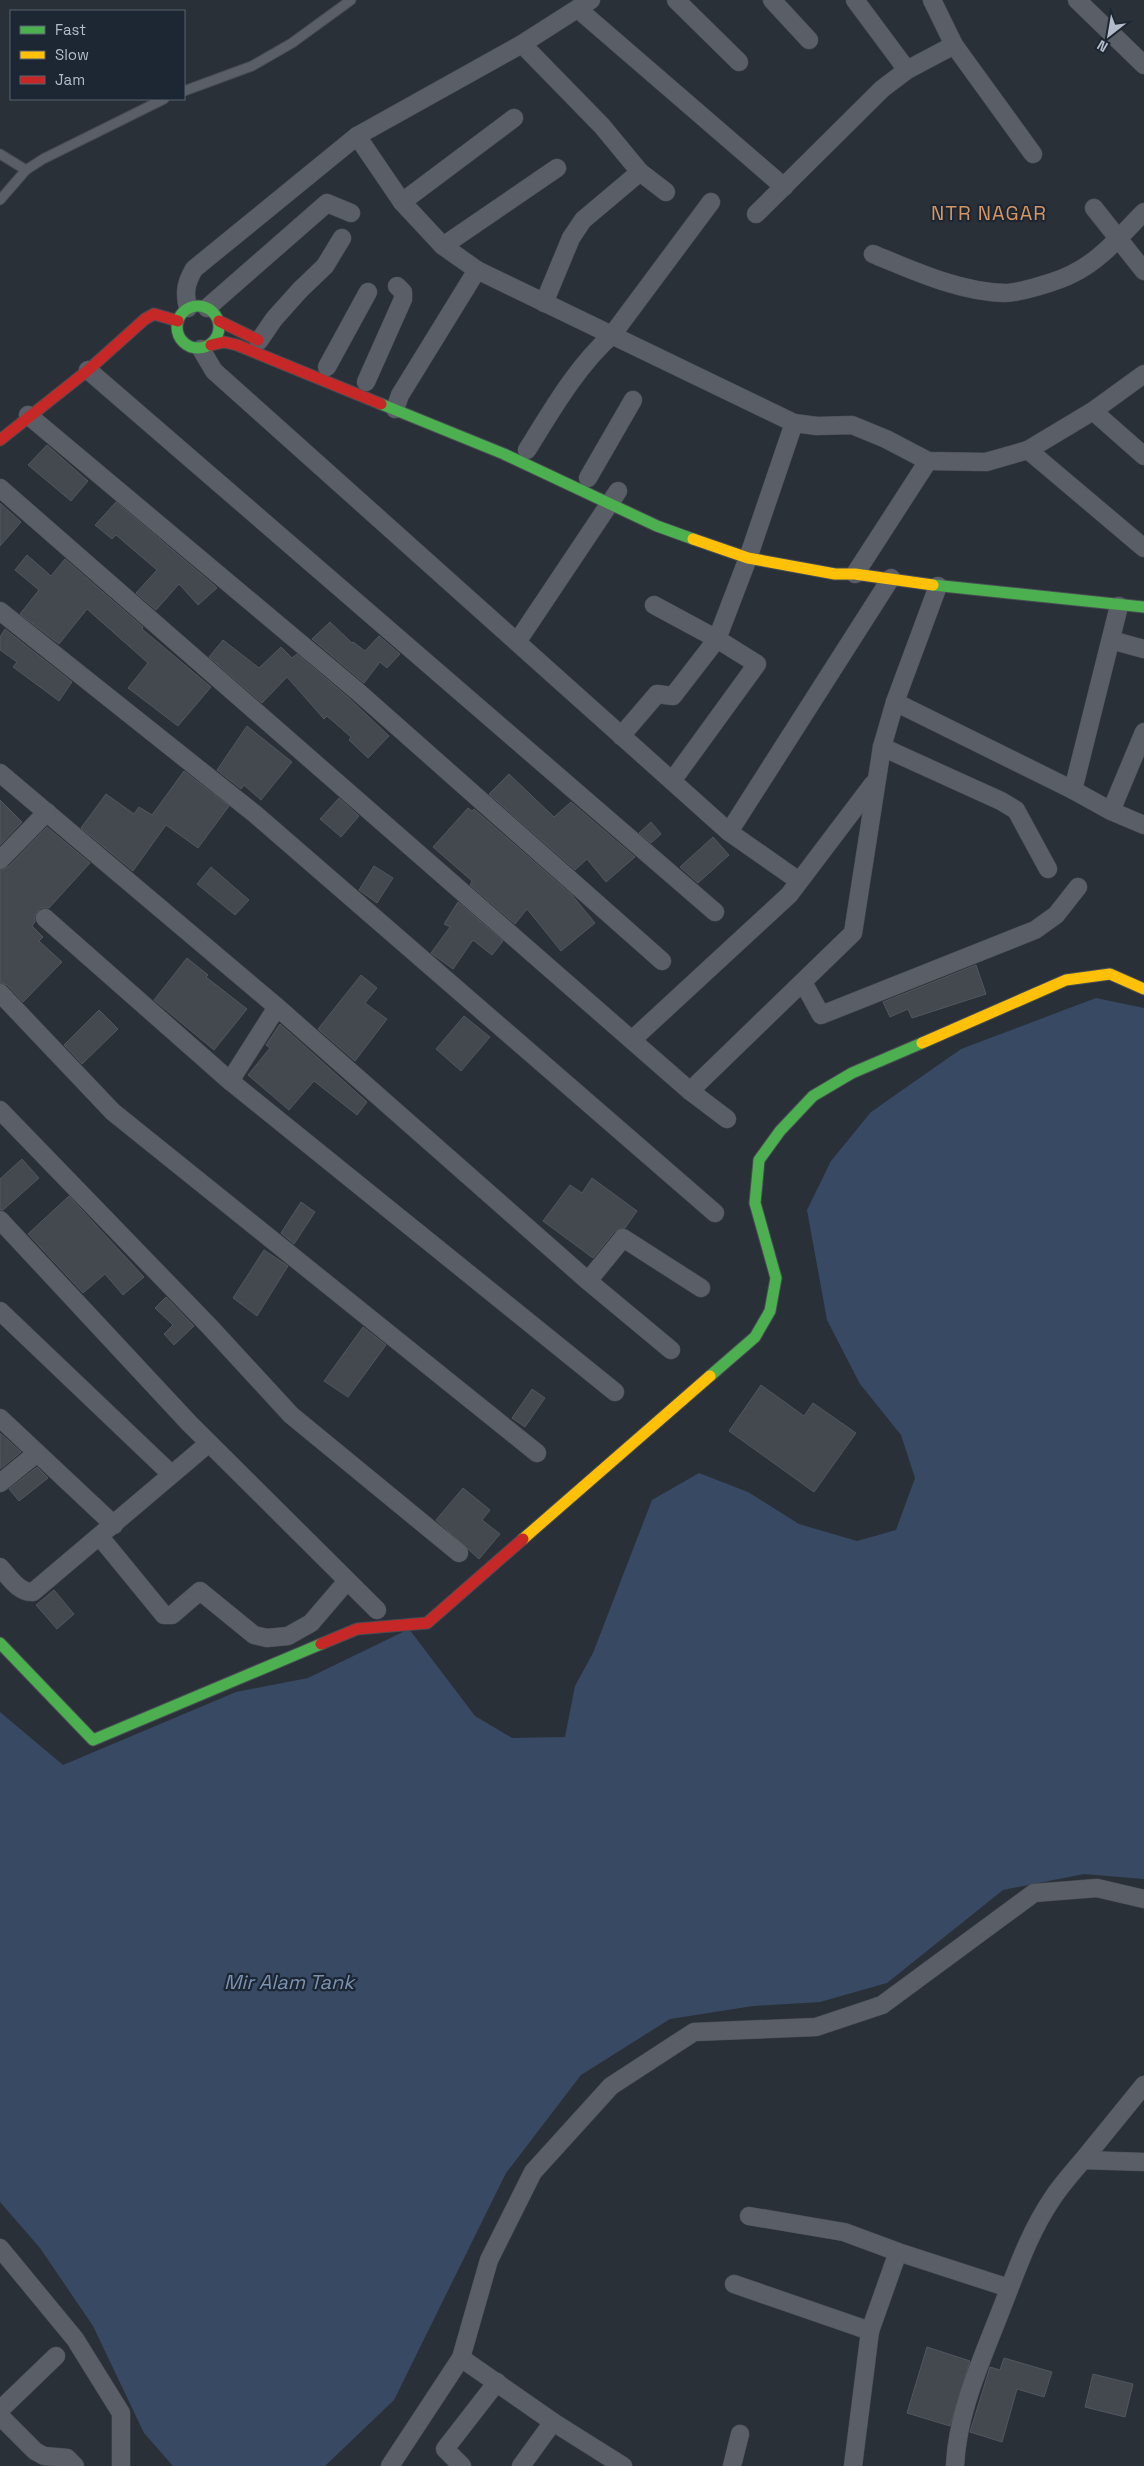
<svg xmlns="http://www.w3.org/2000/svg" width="1144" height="2466" font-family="'Space Grotesk',sans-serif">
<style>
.water{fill:#384963}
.building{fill:#444950;stroke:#52575f}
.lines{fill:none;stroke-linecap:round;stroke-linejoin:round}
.lane-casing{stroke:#484c53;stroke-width:11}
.street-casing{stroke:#484c53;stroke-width:19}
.fast-casing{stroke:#484c53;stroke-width:13}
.slow-casing{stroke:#484c53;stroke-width:13}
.jam-casing{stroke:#484c53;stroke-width:13}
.lane{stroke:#5a5e66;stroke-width:9}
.street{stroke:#5a5e66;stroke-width:18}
.fast{stroke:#4caf50;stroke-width:11}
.slow{stroke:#ffc107;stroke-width:11}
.jam{stroke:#c62828;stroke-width:11}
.labels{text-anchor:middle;stroke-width:4.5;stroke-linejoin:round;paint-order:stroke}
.neighbourhood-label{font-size:20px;letter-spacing:1px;fill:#d59563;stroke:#1d2633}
.water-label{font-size:20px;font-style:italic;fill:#7c92b1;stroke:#1d2633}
</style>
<rect width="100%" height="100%" fill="#2a3038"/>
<polygon class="water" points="1096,998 1144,1008 1144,1879 1084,1874 1003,1890 887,1983 820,2002 753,2006 670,2019 581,2075 506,2173 394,2400 325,2466 173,2466 144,2433 93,2326 40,2248 0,2202 0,1712 63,1765 236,1692 308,1678 409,1629 475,1716 512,1738 565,1737 575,1686 593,1653 652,1500 699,1473 748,1492 799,1524 857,1541 896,1530 915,1478 901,1435 860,1384 827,1320 807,1210 831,1161 871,1112 961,1049"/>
<g class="building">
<polygon points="47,445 88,481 71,501 28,465"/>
<polygon points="116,502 214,585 217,588 198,605 179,584 156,610 136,593 157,570 116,535 112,539 95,525"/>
<polygon points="0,503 21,522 0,546"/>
<polygon points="27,555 51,576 65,559 143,627 142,629 211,687 178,726 128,688 148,663 87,609 59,644 20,614 39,590 15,570"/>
<polygon points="330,622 352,643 353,642 365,651 379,636 400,654 387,668 380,662 364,683 312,639"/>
<polygon points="5,629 72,682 59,701 13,667 17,662 0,650 0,637"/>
<polygon points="223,640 259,668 281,647 292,658 297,654 349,698 389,736 368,758 349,740 351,737 327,716 324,719 287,677 262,703 209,657"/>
<polygon points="247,726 292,762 261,800 244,785 241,789 217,770"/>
<polygon points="184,771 229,806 198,848 166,825 133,871 81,828 106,794 134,814 139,807 152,815"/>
<polygon points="509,774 554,817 571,802 635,857 606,882 587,859 575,870 489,794"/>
<polygon points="339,798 359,816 341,837 320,819"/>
<polygon points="0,800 22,822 0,845"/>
<polygon points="468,808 472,811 474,809 572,895 595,923 561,951 527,909 515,924 470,885 472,881 433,847"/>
<polygon points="651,822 661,834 651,843 639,833"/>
<polygon points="47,827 90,863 49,908 41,908 35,915 35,922 32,926 43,937 39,941 62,962 23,1002 7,985 0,983 0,870 8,867"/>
<polygon points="713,837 729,855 698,883 680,867"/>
<polygon points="374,866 393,878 377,903 359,890"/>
<polygon points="211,867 249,900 235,915 197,884"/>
<polygon points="458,902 503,941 492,955 473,940 453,969 431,953 450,927 444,924"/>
<polygon points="187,958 208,975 206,977 247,1009 214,1050 154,1000"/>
<polygon points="976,965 986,994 912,1018 908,1009 890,1017 883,1002"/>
<polygon points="361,975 377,988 365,1003 387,1019 355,1061 318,1029"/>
<polygon points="99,1010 118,1029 82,1064 64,1045"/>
<polygon points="464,1016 490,1037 461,1071 436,1049"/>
<polygon points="280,1024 367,1102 357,1115 314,1081 289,1110 248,1075 270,1048 266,1045"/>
<polygon points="22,1159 39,1178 3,1210 0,1210 0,1179"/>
<polygon points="592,1178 637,1211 625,1228 615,1231 593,1258 543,1221 570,1185 582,1193"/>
<polygon points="69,1196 144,1277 123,1295 105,1274 83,1293 28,1234"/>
<polygon points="301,1202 315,1212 294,1244 281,1233"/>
<polygon points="264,1250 288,1266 257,1316 233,1298"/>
<polygon points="166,1297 194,1326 174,1345 164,1334 173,1325 155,1308"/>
<polygon points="363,1327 386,1345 348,1397 324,1381"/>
<polygon points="761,1385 804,1416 813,1403 856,1433 814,1492 729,1431"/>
<polygon points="532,1389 545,1398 525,1427 512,1418"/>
<polygon points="0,1433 21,1452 0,1469"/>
<polygon points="37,1467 48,1478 19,1501 9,1489"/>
<polygon points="463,1488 490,1510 482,1520 500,1534 479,1559 436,1520"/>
<polygon points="54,1590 74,1614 57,1629 36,1605"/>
<polygon points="927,2347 970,2361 950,2426 907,2413"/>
<polygon points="1004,2358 1052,2372 1044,2397 1017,2389 1002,2442 970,2432 990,2367 1000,2370"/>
<polygon points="1093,2374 1133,2384 1125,2417 1085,2407"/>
</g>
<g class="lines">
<g class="lane-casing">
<g id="lane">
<polyline points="184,91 252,66 292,43 351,0"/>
<polyline points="0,154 26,170"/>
<polyline points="0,200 26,170 43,159 164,99"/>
</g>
</g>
<g class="street-casing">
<g id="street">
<polyline points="676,0 739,62"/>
<polyline points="772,0 809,40"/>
<polyline points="855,0 907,70"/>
<polyline points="1077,0 1144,65"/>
<polyline points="578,9 784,187"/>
<polyline points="522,44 602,126 640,172 583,220 571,238 544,303"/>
<polyline points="954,45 1033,154"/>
<polyline points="357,136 402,202 443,246 477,270 794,423 817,426 852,425 886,439 928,461 986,462 1028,450 1093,411 1144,374"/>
<polyline points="640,172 666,192"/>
<polyline points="402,202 514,118"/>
<polyline points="1094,208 1144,271"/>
<polyline points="756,214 882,89 907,70 954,45 932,0"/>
<polyline points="443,246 557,168"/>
<path d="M873,254C914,271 960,292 1005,293C1019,293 1059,281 1072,274C1100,261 1122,234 1144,212"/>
<path d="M188,308C184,292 186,283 194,269L357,136L522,44L591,0"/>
<polyline points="207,308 327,203 351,213"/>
<polyline points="259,341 274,319 300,290 325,266 342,238"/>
<polyline points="201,349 214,371 729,832 799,881"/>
<polyline points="327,367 368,292"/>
<polyline points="88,370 715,912"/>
<polyline points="366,382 403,299 403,292 397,286"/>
<polyline points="395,409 400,395 477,270"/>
<polyline points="1093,411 1144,456"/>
<polyline points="28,415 356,690 662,961"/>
<path d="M527,450C552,410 577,366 612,335L711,202"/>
<polyline points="1028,450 1144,548"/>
<polyline points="588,478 633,400"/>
<polyline points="0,488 690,1091"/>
<polyline points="855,574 928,461"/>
<polyline points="654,605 717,639 757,664 672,781"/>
<polyline points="0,611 255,814 715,1213"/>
<polyline points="1111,640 1144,649"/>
<polyline points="517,642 618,491"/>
<polyline points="895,702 1073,790 1111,811 1144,825"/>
<polyline points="621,736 657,694 673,696 717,639 748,558 794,423"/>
<polyline points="882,747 1001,801 1016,810 1048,869"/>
<polyline points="0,773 277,1007 588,1281 671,1350"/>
<polyline points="1073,790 1119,606"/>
<polyline points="1111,811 1144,732"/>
<polyline points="729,832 891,578"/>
<polyline points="0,860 47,812"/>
<polyline points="45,918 230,1081 615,1392"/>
<polyline points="804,984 821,1015 1035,930 1056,915 1078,887"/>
<polyline points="0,993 113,1112 537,1453"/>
<polyline points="633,1039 789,895 873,784"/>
<polyline points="230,1081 277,1007"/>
<polyline points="0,1110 210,1327 291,1415 459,1553"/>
<polyline points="727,1119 690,1091 853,933 882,747 895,702 938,586"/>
<polyline points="0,1220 189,1423 377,1610"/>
<polyline points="588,1281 623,1238 701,1288"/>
<polyline points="0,1311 171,1474"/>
<polyline points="0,1418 114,1525"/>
<polyline points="0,1483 37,1453"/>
<polyline points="100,1537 164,1615 172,1615 200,1591 254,1635 267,1638 288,1636 311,1623 347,1581"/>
<path d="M0,1567C9,1577 19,1593 33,1592L209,1443"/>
<polyline points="1083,2160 1144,2085"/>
<polyline points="749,2216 844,2232 898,2252 1009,2288"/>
<polyline points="0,2248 75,2339 121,2413 121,2466"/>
<polyline points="734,2284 870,2331"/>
<polyline points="461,2358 553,2422 623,2466"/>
<polyline points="0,2410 56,2356"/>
<polyline points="0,2416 35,2451 44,2456 67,2458 75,2466"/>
<polyline points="390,2466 461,2358 489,2260 533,2172 611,2086 694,2032 816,2027 882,2005 1034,1893 1097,1888 1144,1899"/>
<polyline points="462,2466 445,2449 497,2382"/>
<polyline points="521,2466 553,2422"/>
<polyline points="732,2466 740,2434"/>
<polyline points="853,2466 870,2331 898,2252"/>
<path d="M955,2466C957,2413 982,2359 1001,2310C1016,2272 1029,2233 1052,2199C1061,2185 1072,2173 1083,2160L1144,2162"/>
</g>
</g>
<g class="fast-casing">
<g id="fast">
<circle cx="198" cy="327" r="21"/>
<polyline points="381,404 504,454 657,526 693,539"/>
<polyline points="933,585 1144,607"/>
<polyline points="710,1376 755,1337 770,1311 776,1278 755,1203 759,1160 780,1131 813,1096 852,1073 922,1043"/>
<polyline points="0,1643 93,1740 321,1644"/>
</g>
</g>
<g class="slow-casing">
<g id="slow">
<polyline points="693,539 748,558 835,574 855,574 933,585"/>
<polyline points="922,1043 1066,980 1110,974 1144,989"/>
<polyline points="523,1539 710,1376"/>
</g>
</g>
<g class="jam-casing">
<g id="jam">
<polyline points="219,321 258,340"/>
<polyline points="211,345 224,342 237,345 381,404"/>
<polyline points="0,440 87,371 145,319 154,314 178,321"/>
<polyline points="321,1644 357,1629 427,1623 523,1539"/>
</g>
</g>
<use href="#lane" class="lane"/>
<use href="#street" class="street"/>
<use href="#fast" class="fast"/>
<use href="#slow" class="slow"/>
<use href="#jam" class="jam"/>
</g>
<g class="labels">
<g class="neighbourhood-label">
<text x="989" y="220">NTR NAGAR</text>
</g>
<g class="water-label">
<text x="289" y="1989">Mir Alam Tank</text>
</g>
</g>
<rect x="10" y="10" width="175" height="90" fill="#1d2633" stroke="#59626f"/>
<rect x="20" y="26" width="25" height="8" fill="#4caf50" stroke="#59626f"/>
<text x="55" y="35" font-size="15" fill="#b4bcc9">Fast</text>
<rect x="20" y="51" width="25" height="8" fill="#ffc107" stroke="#59626f"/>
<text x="55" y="60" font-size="15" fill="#b4bcc9">Slow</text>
<rect x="20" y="76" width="25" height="8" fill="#c62828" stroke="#59626f"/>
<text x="55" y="85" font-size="15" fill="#b4bcc9">Jam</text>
<g transform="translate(1109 35) rotate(211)" stroke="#1d2633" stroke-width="4" paint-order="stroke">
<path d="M0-4L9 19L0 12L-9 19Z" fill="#b4bcc9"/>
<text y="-8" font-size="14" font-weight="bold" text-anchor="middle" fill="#b4bcc9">N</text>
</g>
</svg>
